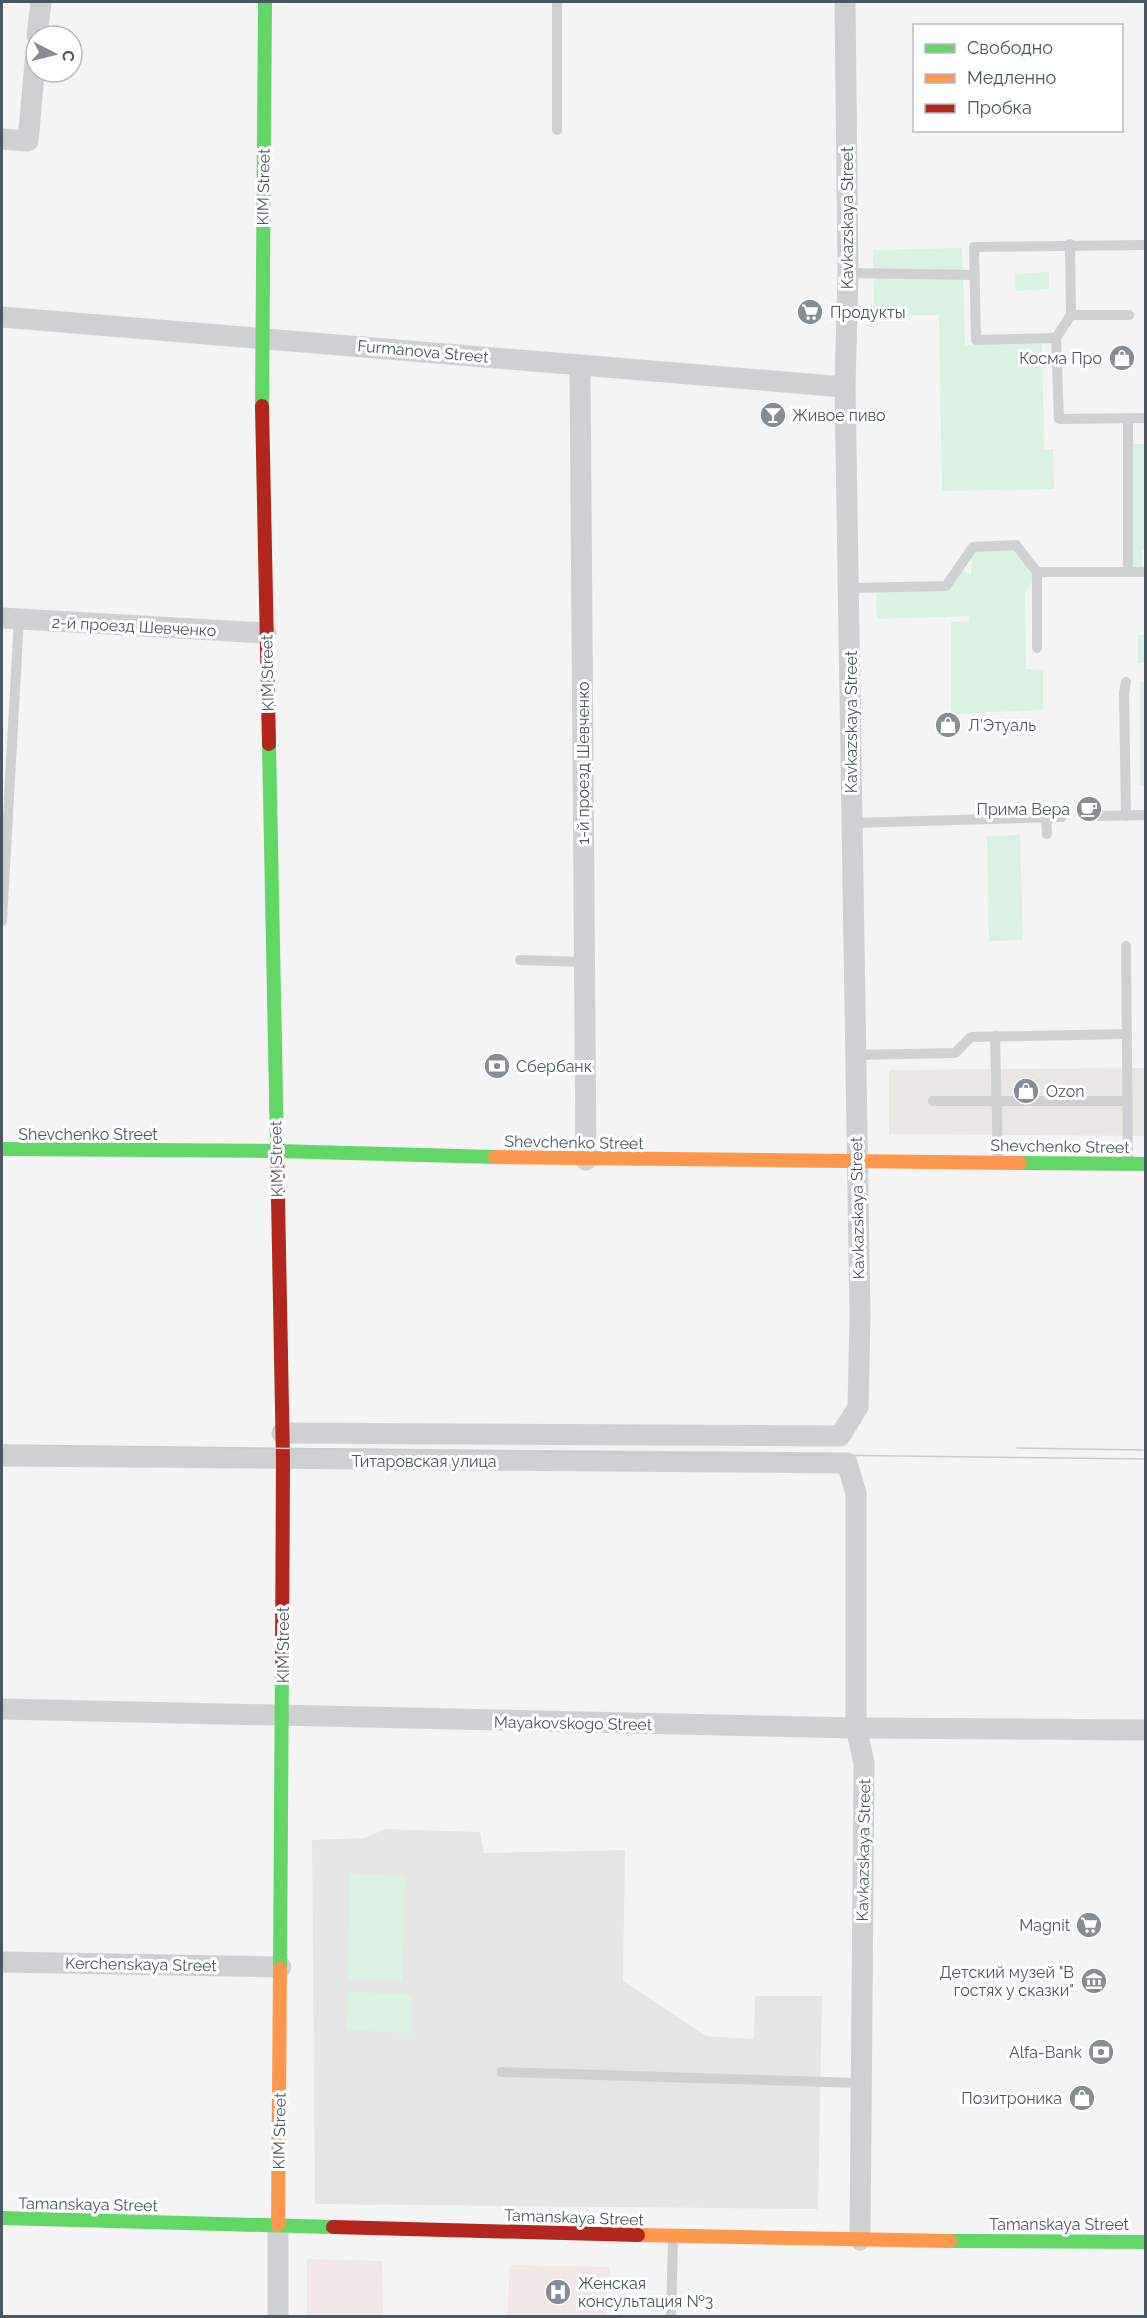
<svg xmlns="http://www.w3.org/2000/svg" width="1147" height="2318" font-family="Raleway,sans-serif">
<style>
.commercial{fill:#e8e7e3}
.education{fill:#e6e5e6}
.medical{fill:#f1e7e6}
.green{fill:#d9f2e3}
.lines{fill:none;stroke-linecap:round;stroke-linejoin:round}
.lane{stroke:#ced0d2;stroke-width:10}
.street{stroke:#ced0d2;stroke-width:21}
.fast{stroke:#63d668;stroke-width:14}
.slow{stroke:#ff974d;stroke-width:14}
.jam{stroke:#b3261e;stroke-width:14}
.tram{stroke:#c9cacc;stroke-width:1.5}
.labels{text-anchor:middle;stroke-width:6;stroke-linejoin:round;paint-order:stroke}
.street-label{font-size:16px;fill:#4a5661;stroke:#fff}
.poi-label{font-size:16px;fill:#4a5661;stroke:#fff;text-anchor:start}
</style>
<rect width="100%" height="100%" fill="#f4f4f4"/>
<polygon class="commercial" points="1145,1068 1145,1136 889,1134 889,1070"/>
<polygon class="education" points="385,1829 480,1832 484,1853 625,1850 623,1981 706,2036 754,2039 755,1996 822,1996 818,2209 315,2204 312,1840 365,1838"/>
<g class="medical">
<polygon points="307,2259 382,2261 383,2316 307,2316"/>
<polygon points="510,2265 610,2267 605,2316 507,2316"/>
</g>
<g class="green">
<polygon points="962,248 965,345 1042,344 1044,449 1053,449 1054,489 942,491 939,315 874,315 873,250"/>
<polygon points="1049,272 1049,289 1016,291 1015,274"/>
<polygon points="1127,444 1145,444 1146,550 1142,550 1142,572 1128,572"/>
<polygon points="1016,545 1037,572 1025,594 1026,669 1043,670 1043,710 951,714 951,622 969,622 969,616 877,619 876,587 946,586 960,567 971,576 973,547"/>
<rect x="1138" y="635" width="7" height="28"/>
<rect x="1140" y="682" width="5" height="103"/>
<polygon points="1020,835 1023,940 989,941 987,836"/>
<polygon points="350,1874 405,1875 402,1981 348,1980"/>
<polygon points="348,1992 412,1994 411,2033 347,2030"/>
</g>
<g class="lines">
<g class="lane">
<polyline points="557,130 557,2"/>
<polyline points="1070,244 1071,315"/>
<polyline points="1146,245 974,247 976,340 1056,338 1059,419 1146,418"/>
<polyline points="848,273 975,275"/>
<polyline points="1056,338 1071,315 1129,315"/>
<polyline points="1128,418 1128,572"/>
<polyline points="1037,572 1146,572"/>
<polyline points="850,588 946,586 973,547 1016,545 1037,572 1037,648"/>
<polyline points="1126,682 1124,693 1126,816"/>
<polyline points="1099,816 1146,815"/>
<polyline points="1046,817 1047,834"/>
<polyline points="851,823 1062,817"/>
<polyline points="2,921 19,619"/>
<polyline points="1126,946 1128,1164"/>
<polyline points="520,960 584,962"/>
<polyline points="995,1036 998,1161"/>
<polyline points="854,1055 955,1053 971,1037 1127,1034"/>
<polyline points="933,1101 1127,1101"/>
<polyline points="502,2072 860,2083"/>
<polyline points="671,2316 673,2239"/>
</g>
<g class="street">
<polyline points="37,36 41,2"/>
<polyline points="2,139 28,141 36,52"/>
<polyline points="2,317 845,387"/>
<polyline points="580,366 586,1160"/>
<polyline points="2,618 266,633"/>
<polyline points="282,1433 840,1436 858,1407 860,1316 845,387 848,273 845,2"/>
<polyline points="2,1456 847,1463 856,1493 856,1728 864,1763 860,2240"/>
<polyline points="2,1709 856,1728 1146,1730"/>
<polyline points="2,1962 281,1967"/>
<polyline points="278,2316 278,2225"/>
</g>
<g class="fast">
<polyline points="262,406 265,2"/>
<polyline points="269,744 277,1146"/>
<polyline points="2,1149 276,1151 495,1157"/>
<polyline points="1020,1163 1146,1164"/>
<polyline points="280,1969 282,1660"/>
<polyline points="2,2218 333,2227"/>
<polyline points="950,2241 1146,2242"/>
</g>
<g class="slow">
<polyline points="495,1157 1020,1163"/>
<polyline points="278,2225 280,1969"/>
<polyline points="638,2235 950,2241"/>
</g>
<g class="jam">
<polyline points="262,406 269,744"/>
<polyline points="277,1146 283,1460 282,1660"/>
<polyline points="333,2227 638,2235"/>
</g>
<g class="tram">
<polyline points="2,1445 1146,1459"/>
<polyline points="1017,1448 1143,1450"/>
</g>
</g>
<defs>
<g id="supermarket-disc" transform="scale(1.35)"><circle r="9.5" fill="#868d94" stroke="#fff"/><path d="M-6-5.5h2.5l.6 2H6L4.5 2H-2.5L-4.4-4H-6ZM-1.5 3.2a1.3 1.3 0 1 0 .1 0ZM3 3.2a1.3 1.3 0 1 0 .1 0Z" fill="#fff"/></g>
<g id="shop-disc" transform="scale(1.35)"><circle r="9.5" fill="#868d94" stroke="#fff"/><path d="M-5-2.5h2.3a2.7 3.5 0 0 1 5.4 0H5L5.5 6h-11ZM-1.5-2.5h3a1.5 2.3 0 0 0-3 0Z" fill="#fff"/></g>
<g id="bar-disc" transform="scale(1.35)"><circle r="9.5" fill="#868d94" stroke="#fff"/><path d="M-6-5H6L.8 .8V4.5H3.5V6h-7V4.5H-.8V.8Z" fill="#fff"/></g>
<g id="cafe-disc" transform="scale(1.35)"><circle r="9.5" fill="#868d94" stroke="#fff"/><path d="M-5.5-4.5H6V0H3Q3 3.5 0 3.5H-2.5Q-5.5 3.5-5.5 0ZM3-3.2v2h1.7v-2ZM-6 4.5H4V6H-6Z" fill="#fff"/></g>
<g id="bank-disc" transform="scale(1.35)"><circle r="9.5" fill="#868d94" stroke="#fff"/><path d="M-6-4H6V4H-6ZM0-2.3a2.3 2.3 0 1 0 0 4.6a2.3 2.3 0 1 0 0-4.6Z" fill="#fff"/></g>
<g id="museum-disc" transform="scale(1.35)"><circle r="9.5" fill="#868d94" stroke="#fff"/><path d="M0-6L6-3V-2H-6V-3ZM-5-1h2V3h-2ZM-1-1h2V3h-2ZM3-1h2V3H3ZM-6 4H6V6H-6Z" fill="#fff"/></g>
<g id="hospital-disc" transform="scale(1.35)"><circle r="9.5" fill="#868d94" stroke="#fff"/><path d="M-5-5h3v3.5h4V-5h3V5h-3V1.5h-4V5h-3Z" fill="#fff"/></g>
</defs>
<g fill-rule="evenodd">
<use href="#supermarket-disc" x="810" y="312"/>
<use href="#shop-disc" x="1122" y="358"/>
<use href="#bar-disc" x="773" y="415"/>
<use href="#shop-disc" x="948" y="725"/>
<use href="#cafe-disc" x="1089" y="809"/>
<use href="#bank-disc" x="497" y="1066"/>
<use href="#shop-disc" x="1026" y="1091"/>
<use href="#supermarket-disc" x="1089" y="1925"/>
<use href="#museum-disc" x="1094" y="1981"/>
<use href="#bank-disc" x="1101" y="2052"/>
<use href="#shop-disc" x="1082" y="2098"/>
<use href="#hospital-disc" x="558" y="2292"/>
</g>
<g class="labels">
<g class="street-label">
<text transform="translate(263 187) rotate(-89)" y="6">KIM Street</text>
<text transform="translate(847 218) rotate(-90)" y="6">Kavkazskaya Street</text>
<text transform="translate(423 351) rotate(5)" y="6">Furmanova Street</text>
<text transform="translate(134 626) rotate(3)" y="6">2-й проезд Шевченко</text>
<text transform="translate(267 673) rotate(-91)" y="6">KIM Street</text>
<text transform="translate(851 722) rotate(-90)" y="6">Kavkazskaya Street</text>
<text transform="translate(583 763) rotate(-90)" y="6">1-й проезд Шевченко</text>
<text x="88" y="1140">Shevchenko Street</text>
<text transform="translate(574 1142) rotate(1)" y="6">Shevchenko Street</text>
<text transform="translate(1060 1146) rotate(1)" y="6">Shevchenko Street</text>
<text transform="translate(276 1159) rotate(-91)" y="6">KIM Street</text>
<text transform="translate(857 1208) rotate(-91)" y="6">Kavkazskaya Street</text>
<text x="424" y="1467">Титаровская улица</text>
<text transform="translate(283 1645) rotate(-90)" y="6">KIM Street</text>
<text transform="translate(573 1723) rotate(1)" y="6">Mayakovskogo Street</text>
<text transform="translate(863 1850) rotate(-89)" y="6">Kavkazskaya Street</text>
<text transform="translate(141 1964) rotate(1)" y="6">Kerchenskaya Street</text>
<text transform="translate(279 2131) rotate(-89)" y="6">KIM Street</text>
<text transform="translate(88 2204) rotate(1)" y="6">Tamanskaya Street</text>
<text transform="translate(574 2217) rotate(2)" y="6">Tamanskaya Street</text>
<text x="1059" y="2230">Tamanskaya Street</text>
</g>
<g class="poi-label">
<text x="830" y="318">Продукты</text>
<text x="1102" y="364" text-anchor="end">Косма Про</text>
<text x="792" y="421">Живое пиво</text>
<text x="968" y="731">Л'Этуаль</text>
<text x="1070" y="815" text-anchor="end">Прима Вера</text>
<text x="516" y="1072">Сбербанк</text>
<text x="1046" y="1097">Ozon</text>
<text x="1070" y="1931" text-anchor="end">Magnit</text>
<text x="1074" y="1978" text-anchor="end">Детский музей "В<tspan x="1074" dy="18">гостях у сказки"</tspan></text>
<text x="1082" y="2058" text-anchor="end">Alfa-Bank</text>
<text x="1062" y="2104" text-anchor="end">Позитроника</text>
<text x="578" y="2289">Женская<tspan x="578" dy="18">консультация №3</tspan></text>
</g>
</g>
<rect width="1147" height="2318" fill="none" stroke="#4a5661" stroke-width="6"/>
<rect x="913" y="24" width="210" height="108" fill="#ffffff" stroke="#b7bbc0" stroke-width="1.5"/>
<rect x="925" y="44" width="30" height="9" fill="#63d668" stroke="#b7bbc0" stroke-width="1.5"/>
<text x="967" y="54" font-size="18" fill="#4a5661">Свободно</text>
<rect x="925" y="74" width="30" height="9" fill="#ff974d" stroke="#b7bbc0" stroke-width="1.5"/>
<text x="967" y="84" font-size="18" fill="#4a5661">Медленно</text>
<rect x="925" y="104" width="30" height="9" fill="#b3261e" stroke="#b7bbc0" stroke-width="1.5"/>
<text x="967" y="114" font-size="18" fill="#4a5661">Пробка</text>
<g transform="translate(54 54) rotate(97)"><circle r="28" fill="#ffffff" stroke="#b7bbc0" stroke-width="1.5"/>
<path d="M0-4.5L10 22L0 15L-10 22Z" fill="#868d94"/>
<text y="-9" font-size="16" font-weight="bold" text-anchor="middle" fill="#4a5661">С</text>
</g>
</svg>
